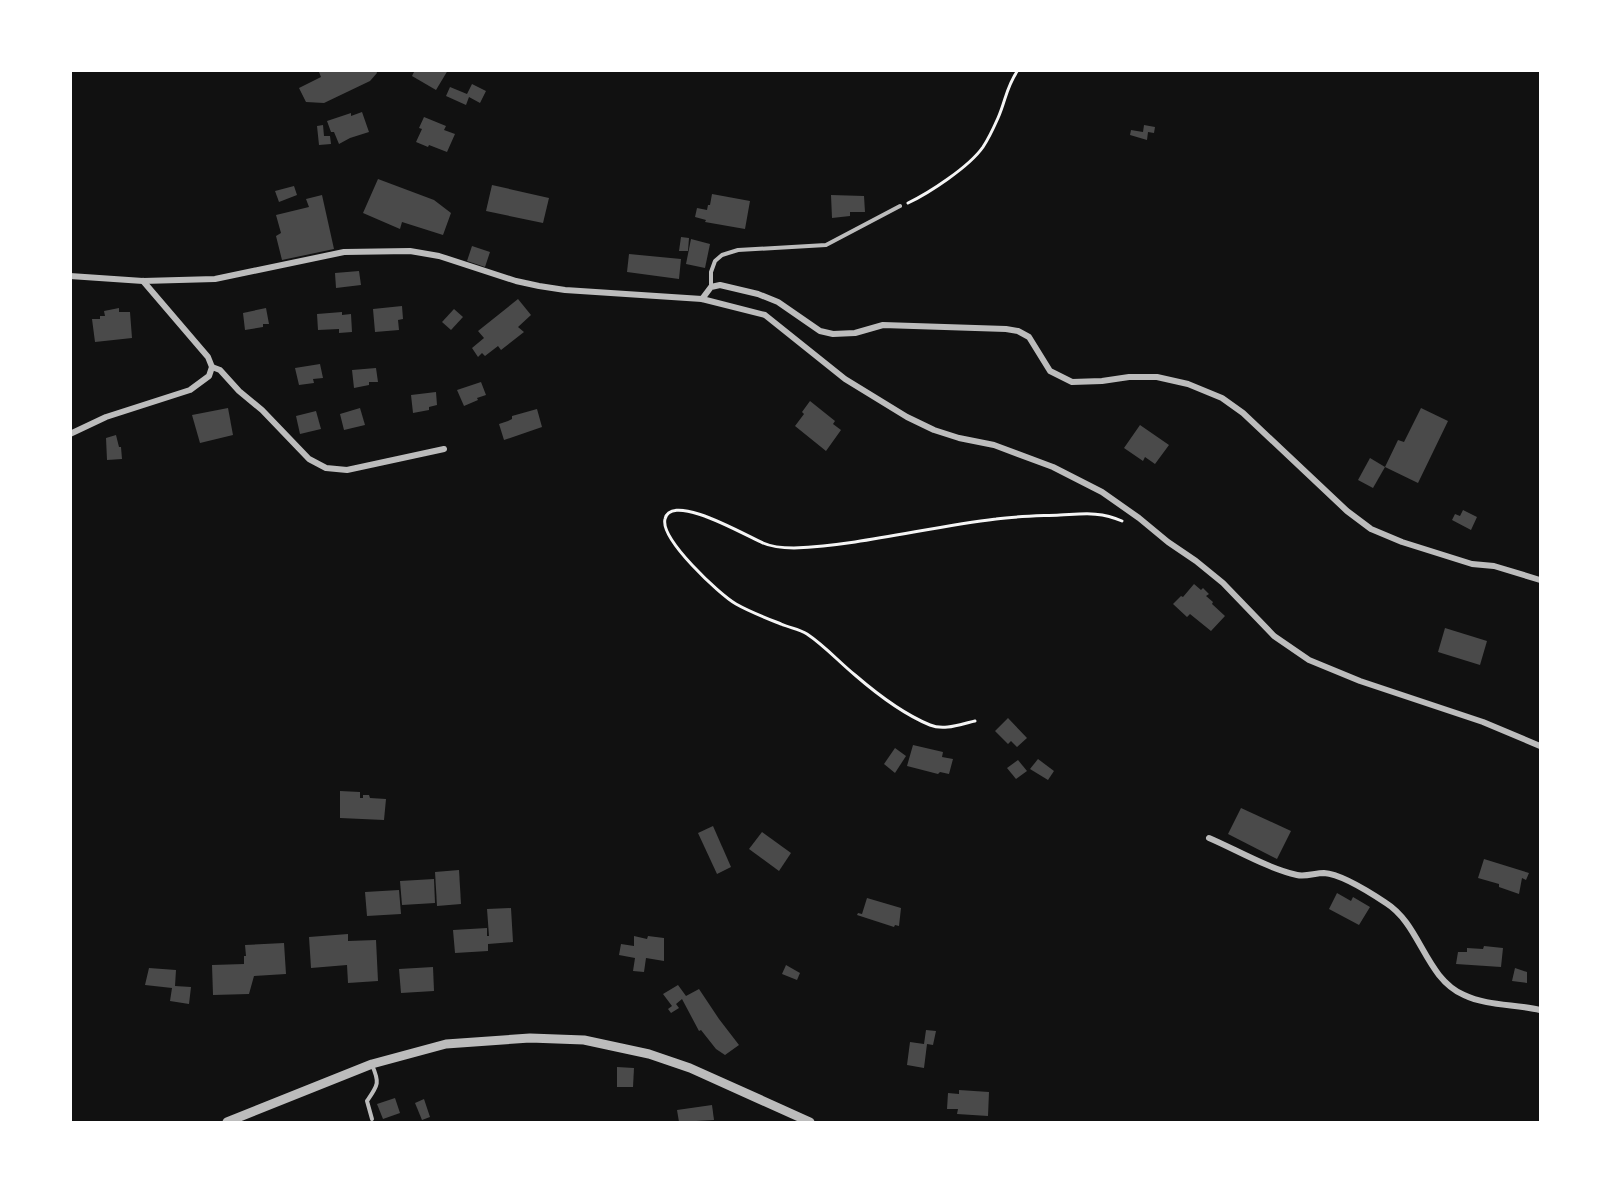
<svg xmlns="http://www.w3.org/2000/svg" width="1611" height="1193" font-family="Jost,sans-serif">
<style>
.building{fill:#4a4a4a}
.lines{fill:none;stroke-linecap:round;stroke-linejoin:round}
.path{stroke:#f5f5f5;stroke-width:3}
.service{stroke:#bcbcbc;stroke-width:4}
.minor{stroke:#bcbcbc;stroke-width:6}
.tertiary{stroke:#bcbcbc;stroke-width:9}
</style>
<rect width="100%" height="100%" fill="#111"/>
<g class="building">
<polygon points="321,70 376,70 377,73 370,81 324,103 306,102 299,88 321,77 319,72"/>
<polygon points="415,70 448,70 436,90 412,76"/>
<polygon points="472,84 486,91 480,103 469,97 466,105 446,96 450,87 467,94"/>
<polygon points="362,112 369,132 350,138 339,144 334,132 331,132 327,121 351,113 351,116"/>
<polygon points="424,117 446,126 444,130 455,134 447,152 429,145 428,147 416,142 422,129 419,128"/>
<polygon points="323,125 324,136 330,136 331,144 319,145 317,126"/>
<polygon points="1144,125 1155,127 1154,133 1148,132 1147,140 1130,135 1131,130 1143,132"/>
<polygon points="378,179 434,200 451,213 443,235 402,222 400,229 363,213"/>
<polygon points="492,185 549,198 543,223 486,211"/>
<polygon points="294,186 297,195 279,202 275,191"/>
<polygon points="712,194 750,201 745,229 705,222 706,220 695,217 697,208 707,210 708,205 710,205"/>
<polygon points="322,195 334,249 282,260 276,236 281,233 276,215 309,207 306,199"/>
<polygon points="831,195 864,196 865,212 850,212 850,216 832,218"/>
<polygon points="681,237 689,238 688,251 679,251"/>
<polygon points="691,239 710,244 705,268 686,264"/>
<polygon points="472,246 490,252 485,267 467,261"/>
<polygon points="629,254 681,259 679,279 627,272"/>
<polygon points="359,271 361,285 336,288 335,273"/>
<polygon points="518,299 531,315 518,327 524,332 501,350 498,346 485,356 482,353 478,357 472,348 484,338 478,331"/>
<polygon points="402,306 403,319 398,320 399,330 375,332 373,309"/>
<polygon points="119,308 119,312 130,312 132,338 95,342 92,319 100,319 100,316 105,316 104,311"/>
<polygon points="266,308 269,324 263,324 263,327 245,330 243,313"/>
<polygon points="454,309 463,317 451,330 442,322"/>
<polygon points="342,312 342,315 351,314 352,332 339,333 339,329 318,330 317,314"/>
<polygon points="320,364 323,378 313,379 314,383 299,385 295,368"/>
<polygon points="376,368 378,382 369,382 369,385 354,388 352,370"/>
<polygon points="481,382 486,395 477,398 478,400 464,406 457,390"/>
<polygon points="436,392 437,405 429,407 429,410 413,413 411,395"/>
<polygon points="810,401 835,421 833,424 841,430 826,451 795,426 804,414 802,412"/>
<polygon points="228,408 233,435 200,443 192,415"/>
<polygon points="360,408 365,425 344,430 340,414"/>
<polygon points="1421,408 1448,421 1418,483 1385,467 1398,440 1404,442"/>
<polygon points="537,409 542,427 504,440 499,424 508,421 512,419 512,416"/>
<polygon points="316,411 321,429 300,434 296,416"/>
<polygon points="1140,425 1169,445 1155,464 1145,457 1143,461 1124,448"/>
<polygon points="116,435 119,447 121,447 122,459 107,460 106,438"/>
<polygon points="1370,458 1385,467 1373,488 1358,480"/>
<polygon points="1463,510 1477,517 1471,530 1452,520 1455,514 1460,516"/>
<polygon points="1194,584 1201,590 1203,588 1209,594 1206,596 1213,602 1212,604 1225,616 1211,631 1190,614 1187,617 1173,604 1181,596 1183,597"/>
<polygon points="1445,628 1487,641 1480,665 1438,652"/>
<polygon points="1008,718 1027,738 1017,747 1011,741 1008,744 995,731"/>
<polygon points="913,745 943,752 942,757 953,759 949,774 940,772 938,774 907,766"/>
<polygon points="895,748 906,756 895,773 884,764"/>
<polygon points="1038,759 1054,771 1048,780 1030,769"/>
<polygon points="1018,760 1027,771 1016,779 1007,768"/>
<polygon points="340,791 360,792 360,798 363,798 363,795 369,795 370,798 386,799 384,820 340,818"/>
<polygon points="1241,808 1291,831 1277,859 1228,834"/>
<polygon points="713,826 731,867 717,874 698,833"/>
<polygon points="762,832 791,853 779,871 749,849"/>
<polygon points="1484,859 1529,873 1526,880 1522,878 1519,894 1499,887 1499,884 1478,878"/>
<polygon points="459,870 461,904 437,906 435,872"/>
<polygon points="434,879 435,903 402,905 400,881"/>
<polygon points="399,890 401,914 367,916 365,892"/>
<polygon points="1337,893 1351,901 1353,897 1370,907 1359,925 1329,909"/>
<polygon points="867,898 901,908 899,926 895,925 894,927 857,915 858,913 862,914"/>
<polygon points="511,908 513,942 488,944 488,951 455,953 453,930 487,928 487,936 489,936 487,909"/>
<polygon points="348,934 348,941 376,940 378,981 348,983 347,965 311,968 309,937"/>
<polygon points="634,936 647,939 648,936 664,938 664,961 646,958 644,972 633,971 635,958 619,955 621,944 634,946"/>
<polygon points="284,943 286,974 254,976 249,994 213,995 212,965 244,964 244,956 246,956 245,945"/>
<polygon points="1484,946 1503,948 1501,967 1456,964 1458,952 1467,952 1467,948 1483,949"/>
<polygon points="786,965 800,973 797,980 782,974"/>
<polygon points="433,967 434,991 401,993 399,969"/>
<polygon points="149,968 176,970 175,986 191,987 189,1004 170,1001 172,988 145,985"/>
<polygon points="1515,968 1527,972 1527,983 1512,981"/>
<polygon points="678,985 686,996 699,989 719,1019 739,1045 725,1055 716,1049 701,1030 699,1031 682,999 676,1004 679,1008 671,1013 668,1009 672,1006 663,994"/>
<polygon points="926,1030 936,1031 933,1045 927,1044 924,1068 907,1065 910,1042 924,1044"/>
<polygon points="617,1067 634,1068 633,1087 617,1087"/>
<polygon points="959,1090 989,1092 988,1116 957,1114 958,1109 947,1109 948,1093 959,1094"/>
<polygon points="395,1098 400,1113 383,1119 377,1104"/>
<polygon points="424,1099 430,1117 422,1120 415,1103"/>
<polygon points="712,1105 714,1120 679,1122 677,1110"/>
</g>
<g class="lines">
<g class="path">
<path d="M908,203C929,193 969,167 983,147C989,138 994,127 998,118C1006,100 1006,87 1018,70"/>
<path d="M975,721C961,724 944,731 930,725C903,714 877,694 855,675C839,662 825,646 807,634C799,629 790,628 781,624C766,618 750,612 736,604C719,594 660,539 665,519C671,491 750,538 763,543C772,547 784,548 794,548C863,545 928,527 996,519C1017,516 1038,516 1060,515C1082,514 1100,511 1122,521"/>
</g>
<g class="service">
<polyline points="711,287 711,272 715,261 722,255 738,250 826,245 900,206"/>
<path d="M372,1119L367,1101C378,1085 380,1083 372,1065"/>
</g>
<g class="minor">
<polyline points="70,276 143,281 215,279 344,252 410,251 439,256 516,281 539,286 565,290 702,299 765,315 845,379 907,417 934,430 959,438 994,445 1053,467 1102,492 1139,518 1168,542 1196,561 1223,583 1274,636 1309,660 1360,681 1483,722 1540,746"/>
<polyline points="702,299 711,287 720,285 758,294 778,302 820,331 833,334 855,333 883,325 1006,329 1018,331 1029,337 1050,371 1072,382 1102,381 1129,377 1157,377 1188,384 1222,398 1243,413 1347,511 1371,529 1402,542 1472,564 1494,566 1540,580"/>
<polyline points="212,367 220,370 239,391 262,410 309,459 326,468 347,470 444,449"/>
<polyline points="70,434 106,417 190,390 209,376 212,367 208,357 143,281"/>
<path d="M1209,838C1237,850 1267,868 1297,875C1306,877 1315,873 1324,873C1341,874 1371,893 1386,903C1421,925 1425,978 1464,995C1487,1006 1516,1004 1540,1010"/>
</g>
<polyline class="tertiary" points="227,1122 372,1064 446,1044 530,1038 584,1040 649,1054 690,1068 810,1122"/>
</g>
<rect width="1611" height="1193" fill="none" stroke="#ffffff" stroke-width="144"/>
</svg>
